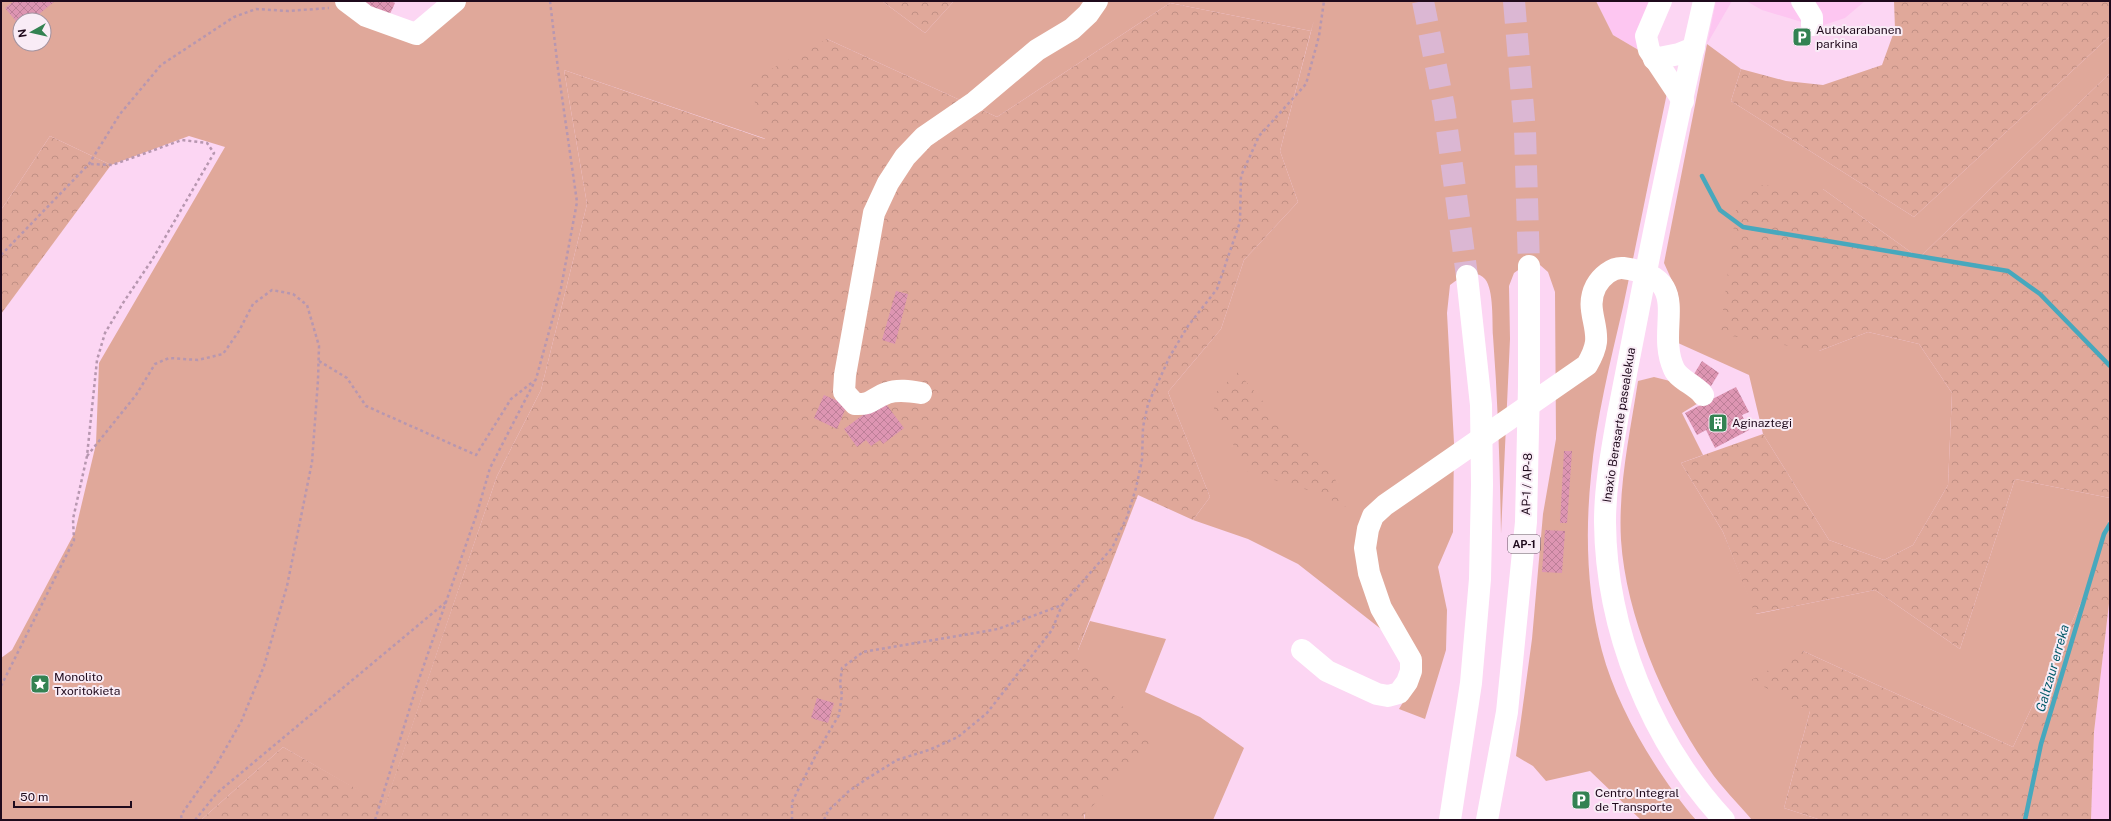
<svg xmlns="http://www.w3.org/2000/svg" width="2111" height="821" font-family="'Public Sans',sans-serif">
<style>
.built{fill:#fdc6f1}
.grass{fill:#e0a89a;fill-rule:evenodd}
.forest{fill:url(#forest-crowns)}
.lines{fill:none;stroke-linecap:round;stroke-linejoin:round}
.stream{stroke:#47a8bd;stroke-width:4.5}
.building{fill:url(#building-cross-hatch)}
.highway-tunnel{stroke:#dbb7d3;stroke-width:22;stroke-dasharray:22 11;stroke-linecap:butt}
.path{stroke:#b797b0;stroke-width:2.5;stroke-dasharray:3 3;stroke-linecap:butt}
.minor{stroke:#fff;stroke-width:22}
.major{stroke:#fff;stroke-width:22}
.highway{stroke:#fff;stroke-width:22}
.labels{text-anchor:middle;stroke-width:4;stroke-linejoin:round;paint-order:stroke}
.shield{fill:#f9ecf6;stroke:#604e5d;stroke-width:1}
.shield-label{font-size:11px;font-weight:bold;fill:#1f0a1c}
.poi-label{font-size:12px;fill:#1f0a1c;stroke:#f9ecf6;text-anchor:start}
.street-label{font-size:12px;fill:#1f0a1c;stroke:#f9ecf6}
.water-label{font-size:13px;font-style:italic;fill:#035a69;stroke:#f9ecf6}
</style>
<defs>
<pattern id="forest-crowns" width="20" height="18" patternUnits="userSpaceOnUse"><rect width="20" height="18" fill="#e0a89a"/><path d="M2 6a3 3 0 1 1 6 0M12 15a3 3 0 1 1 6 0" fill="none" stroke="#c08f84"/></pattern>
<pattern id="building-cross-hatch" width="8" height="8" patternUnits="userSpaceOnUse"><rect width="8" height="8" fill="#dd95b2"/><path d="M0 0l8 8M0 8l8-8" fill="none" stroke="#bd7f98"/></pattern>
</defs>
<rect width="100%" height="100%" fill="#fcd6f3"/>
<g class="built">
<polygon points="1596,1 1668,1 1647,55 1613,35"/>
<polygon points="1716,1 1732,1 1707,44"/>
<polygon points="1746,1 1865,1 1845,18 1818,27 1762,10"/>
<polygon points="2110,595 2110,820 2091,820 2094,732"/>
</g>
<g class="grass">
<path d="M1,1H345L414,27L443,1H882L925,33L954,1H1596L1613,35L1647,55L1667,93C1652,164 1638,236 1623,307C1610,363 1596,419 1591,476C1585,534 1587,594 1602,651C1617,708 1658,776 1696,820H1641L1590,771L1546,781L1533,766L1516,756L1532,639L1543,514L1556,439L1555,292L1548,272L1540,265L1524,266L1514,273L1509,286L1510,339L1501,534C1500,468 1498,402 1493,336C1492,322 1494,290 1485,279C1475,267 1459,278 1450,285L1447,313L1454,443L1453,532L1438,567L1447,610L1446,650L1425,719L1399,709L1418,677L1386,633L1298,564L1248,539L1193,520L1210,497L1168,392L1221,329L1244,260L1298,202L1280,151L1314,20L1311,31L1170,3L997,117L827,39L766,139L564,70L587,204L541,390L497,476L385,806L283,747L201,820H1V658L12,650L75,532L96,444L99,363L225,147L189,136L111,165L50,136L1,210ZM20,20H44V44H20Z"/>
<polygon points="2110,36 2110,73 1919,258 1823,189 1819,351 1868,332 1919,344 1952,393 1948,485 1913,545 1884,560 1829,540 1763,434 1749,375 1678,343 1678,294 1664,263 1707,44 1741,69 1731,101 1914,217"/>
<path d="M1654,377L1682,384L1700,402L1682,413L1703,455L1681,463L1723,532L1756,614L1875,590L1960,649L2015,479L2110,498V517L2088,588L2013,747L1803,651L1810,711L1784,808L1821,820H1752C1738,803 1721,787 1709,769C1665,707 1626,617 1621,540C1618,487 1630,433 1638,381Z"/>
<polygon points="1090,621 1166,639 1145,692 1200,717 1244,748 1213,820 1085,820 1078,650"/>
</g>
<g class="forest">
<polygon points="882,1 954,1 925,33"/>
<polygon points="1894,1 2110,1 2110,36 1914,217 1731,101 1741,69 1786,81 1823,85 1882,65 1895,29"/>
<polygon points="1170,3 1311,31 1280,151 1298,202 1244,260 1221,329 1168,392 1210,497 1193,520 1138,495 1078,650 1152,744 1084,815 1085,820 201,820 283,747 385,805 497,476 541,390 587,204 564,70 765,139 749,81 827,39 997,117"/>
<polygon points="2110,73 2110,498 2015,479 1960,649 1875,590 1755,614 1723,532 1681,463 1763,434 1829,540 1884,560 1913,545 1948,485 1952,393 1919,344 1868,332 1819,351 1720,334 1737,202 1758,185 1823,189 1919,258"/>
<polygon points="50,136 111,165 1,314 1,210"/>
<polygon points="1238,372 1289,432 1329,463 1346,507 1311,491 1248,472 1209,399"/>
<polygon points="2110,517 2110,595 2094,732 2091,820 1821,820 1784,808 1810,711 1751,680 1803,651 2013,747 2088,588"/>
</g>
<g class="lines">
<g class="stream">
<polyline points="1702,176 1720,210 1743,227 2008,271 2040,294 2110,366"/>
<polyline points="2025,820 2041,744 2104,534 2110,524"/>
</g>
</g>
<g class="building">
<polygon points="14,1 55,1 32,20 20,20 20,26 5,8"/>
<polygon points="354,1 391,1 395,3 389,16"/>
<polygon points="896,291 908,294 895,344 882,340"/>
<polygon points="1702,361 1719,373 1711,386 1694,374"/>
<polygon points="1736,387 1749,412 1742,415 1749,430 1715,448 1706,430 1697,435 1685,413"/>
<polygon points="824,395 847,405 837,429 814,418"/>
<polygon points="883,400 904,428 883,444 880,440 871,446 866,440 857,447 844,429"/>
<polygon points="1564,451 1572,451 1567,523 1560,523"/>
<polygon points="1545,530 1565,531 1562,573 1542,572"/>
<polygon points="817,698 834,703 828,723 811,718"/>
</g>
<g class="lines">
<g class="highway-tunnel">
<polyline points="1423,1 1444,107 1467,276"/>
<polyline points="1514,1 1525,132 1529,266"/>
</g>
<g class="path">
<polyline points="1,255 89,164 120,114 161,65 234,17 256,9 288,11 329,8"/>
<polyline points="319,361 347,378 366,406 476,455 511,399 534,381"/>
<polyline points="87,456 136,395 155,364 169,358 198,360 223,354 239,331 253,304 272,290 293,294 307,305 319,346 318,380 312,462 287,586 264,666 241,722 215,767 181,815 182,820"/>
<polyline points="1,686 74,540 73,519 87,456 97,360 105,333 123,303 152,260 214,153 207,143 182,140 112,165 89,164"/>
<polyline points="195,820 217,793 446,602"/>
<polyline points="375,820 417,685 477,513 490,468 536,379 561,288 577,202 558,69 550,1"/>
<polyline points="792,820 792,802 820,747 839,715 842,695 840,684 842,668 863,652 998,629 1062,605 1112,548 1127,517 1136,488 1142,460 1143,427 1148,404 1170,356 1188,326 1217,289 1240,222 1241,176 1259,136 1306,84 1319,36 1324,1"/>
<polyline points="824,820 828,811 849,791 868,778 897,760 929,750 958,737 987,713 1052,630 1062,605"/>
</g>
<g class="minor">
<polyline points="346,1 366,16 416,34 455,1"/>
<polyline points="1661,1 1646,36 1649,50 1683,101"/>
<polyline points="1802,1 1812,17 1812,25"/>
<polyline points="1654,59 1679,54 1694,48"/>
<path d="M921,393C910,391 898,389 887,393C872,398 873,405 855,404L844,392L845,375L874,213L888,183L905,157L924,137L975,102L1037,50L1072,29L1088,14L1097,1"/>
<path d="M1302,650L1327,671L1377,694L1388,696L1399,693L1407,682L1411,671V660L1381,608L1369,573L1365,548L1368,529L1373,516L1385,505L1587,365C1591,358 1595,351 1596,342C1598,323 1585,307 1596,286C1601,277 1612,267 1623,268C1697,278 1654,326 1674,369C1679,380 1696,385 1703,395"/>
</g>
<path class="major" d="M1704,1C1682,98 1661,195 1642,292C1634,333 1626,374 1618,415C1612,450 1605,486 1605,522C1606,630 1651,741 1724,820"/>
<g class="highway">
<polyline points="1450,820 1471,683 1480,579 1482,485 1481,405 1467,276"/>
<polyline points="1487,820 1507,712 1526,522 1529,386 1529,266"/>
</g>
</g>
<defs>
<g id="parking-square" transform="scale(1)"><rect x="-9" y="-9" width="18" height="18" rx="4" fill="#338252" stroke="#f9ecf6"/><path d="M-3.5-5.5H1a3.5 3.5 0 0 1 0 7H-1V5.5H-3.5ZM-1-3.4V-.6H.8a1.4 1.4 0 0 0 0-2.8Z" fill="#fff"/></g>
<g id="building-square" transform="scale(1)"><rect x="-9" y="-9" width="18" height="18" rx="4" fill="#338252" stroke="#f9ecf6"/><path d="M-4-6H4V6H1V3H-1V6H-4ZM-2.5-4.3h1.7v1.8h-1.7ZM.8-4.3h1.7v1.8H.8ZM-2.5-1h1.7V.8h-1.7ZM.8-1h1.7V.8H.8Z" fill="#fff"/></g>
<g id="sight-square" transform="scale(1)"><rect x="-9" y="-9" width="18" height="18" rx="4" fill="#338252" stroke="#f9ecf6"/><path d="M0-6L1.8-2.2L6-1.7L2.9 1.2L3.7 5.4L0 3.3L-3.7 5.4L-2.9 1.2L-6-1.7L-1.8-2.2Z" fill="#fff"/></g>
</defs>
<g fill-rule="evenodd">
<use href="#parking-square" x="1802" y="37"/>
<use href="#building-square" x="1718" y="423"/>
<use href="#sight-square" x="40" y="684"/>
<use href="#parking-square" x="1581" y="800"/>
</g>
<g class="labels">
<rect class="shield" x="1508" y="535" width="32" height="18" rx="3"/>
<g class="shield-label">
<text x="1524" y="548">AP-1</text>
</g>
<g class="poi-label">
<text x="1816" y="34">Autokarabanen<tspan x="1816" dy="14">parkina</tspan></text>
<text x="1732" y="427">Aginaztegi</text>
<text x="54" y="681">Monolito<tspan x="54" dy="14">Txoritokieta</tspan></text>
<text x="1595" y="797">Centro Integral<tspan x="1595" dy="14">de Transporte</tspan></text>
</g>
<g class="street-label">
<text transform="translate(1619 425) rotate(-81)" y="4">Inaxio Berasarte pasealekua</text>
<text transform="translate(1527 484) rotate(-88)" y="4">AP-1 / AP-8</text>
</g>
<g class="water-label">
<text transform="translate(2052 668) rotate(-74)" y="5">Galtzaur erreka</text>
</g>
</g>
<rect width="2111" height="821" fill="none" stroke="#1f0a1c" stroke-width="4"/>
<g transform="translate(32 32) rotate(262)"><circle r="19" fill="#f9ecf6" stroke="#a2929f"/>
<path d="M0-3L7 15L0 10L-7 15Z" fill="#338252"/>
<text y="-6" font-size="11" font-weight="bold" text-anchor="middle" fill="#1f0a1c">N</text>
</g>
<path d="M14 801v6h117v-6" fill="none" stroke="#1f0a1c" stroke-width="2"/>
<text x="20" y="801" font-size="12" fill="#1f0a1c" stroke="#f9ecf6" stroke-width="3" paint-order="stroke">50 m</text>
</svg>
